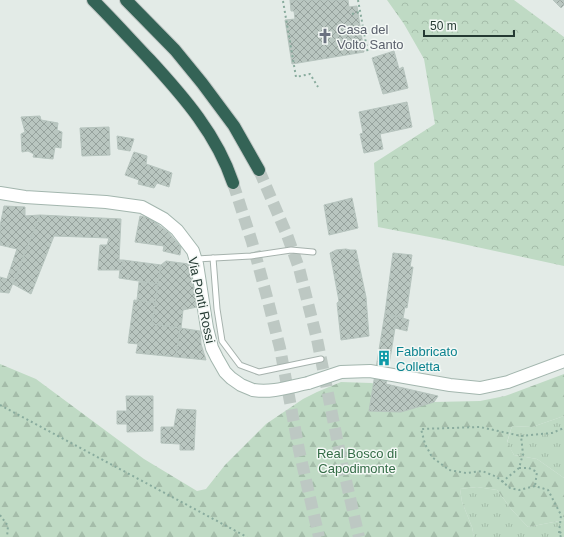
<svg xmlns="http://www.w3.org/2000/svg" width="564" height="537" font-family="Helvetica,sans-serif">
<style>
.grass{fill:url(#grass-tufts)}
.forest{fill:url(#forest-firs)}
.park{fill:url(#park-crowns)}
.building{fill:url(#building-cross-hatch);stroke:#b6c4be}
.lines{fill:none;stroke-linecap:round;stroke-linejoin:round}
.highway-tunnel{stroke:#bdc8c3;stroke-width:12;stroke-dasharray:12 6;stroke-linecap:butt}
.lane-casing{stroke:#a6b2ad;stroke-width:7}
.secondary-casing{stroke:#a3b6ae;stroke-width:14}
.highway-casing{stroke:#c2c8c6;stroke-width:14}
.path{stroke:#88ab9d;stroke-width:2;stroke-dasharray:2 3;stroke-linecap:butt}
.lane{stroke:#fff;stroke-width:5}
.secondary{stroke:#fff;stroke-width:12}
.highway{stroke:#346356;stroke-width:12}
.secondary-bridge-casing{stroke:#a3b6ae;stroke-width:14;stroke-linecap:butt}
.secondary-bridge{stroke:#fff;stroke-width:12}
.labels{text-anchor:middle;stroke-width:3;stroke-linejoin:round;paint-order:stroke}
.worship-label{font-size:13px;fill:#5b616d;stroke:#f3f8f5;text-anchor:start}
.street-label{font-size:13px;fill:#253a33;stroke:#f3f8f5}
.culture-label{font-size:13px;fill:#0d838f;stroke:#f3f8f5;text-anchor:start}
.park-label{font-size:13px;fill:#346c46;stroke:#f3f8f5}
</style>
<defs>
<pattern id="grass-tufts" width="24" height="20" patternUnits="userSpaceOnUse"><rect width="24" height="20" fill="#bfdac4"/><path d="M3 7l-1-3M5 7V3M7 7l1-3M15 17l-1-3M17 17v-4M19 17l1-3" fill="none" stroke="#a4bca9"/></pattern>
<pattern id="forest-firs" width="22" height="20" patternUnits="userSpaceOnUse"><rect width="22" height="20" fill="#bfdac4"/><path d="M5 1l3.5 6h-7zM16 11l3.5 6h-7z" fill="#a4bca9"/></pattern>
<pattern id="park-crowns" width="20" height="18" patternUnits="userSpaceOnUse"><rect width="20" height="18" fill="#bfdac4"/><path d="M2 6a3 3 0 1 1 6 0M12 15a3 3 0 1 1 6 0" fill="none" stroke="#a4bca9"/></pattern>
<pattern id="building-cross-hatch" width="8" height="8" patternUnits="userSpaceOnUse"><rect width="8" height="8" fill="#b9c6c0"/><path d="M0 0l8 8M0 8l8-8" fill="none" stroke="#96a29d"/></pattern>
</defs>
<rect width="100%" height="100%" fill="#e3ebe7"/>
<g class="grass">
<polygon points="564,416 564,478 537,459 514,455 507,443 512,426 532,427"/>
<polygon points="477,487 497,490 512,510 528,527 564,520 564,537 474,537 472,527 462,502 460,489"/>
</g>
<polygon class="forest" points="0,364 36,379 144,459 197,491 206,489 225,465 266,424 303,399 317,392 341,382 371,383 438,396 434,402 480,401 505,396 564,374 564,416 532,427 512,426 507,442 514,455 537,459 564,478 564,520 528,527 512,510 497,490 477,487 460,489 462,502 472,527 474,537 0,537"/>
<polygon class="park" points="387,0 514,0 564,37 564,266 440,239 378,227 374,163 435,124 424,59 404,24"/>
<g class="building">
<polygon points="290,0 348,0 349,7 357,6 364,52 292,64 285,20 295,19 294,11 291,11"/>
<polygon points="553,0 564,0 564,5 561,8"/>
<polygon points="394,51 399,69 403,67 408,88 383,94 372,58"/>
<polygon points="407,102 412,127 380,134 383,149 364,153 360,134 363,133 359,112"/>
<polygon points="40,116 41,120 58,123 57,130 62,132 61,148 55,147 53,159 33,157 34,154 28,151 22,152 21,134 25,132 21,117"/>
<polygon points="109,127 110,155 82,156 80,128"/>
<polygon points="117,136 134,139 130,151 118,149"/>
<polygon points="134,152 147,156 146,164 172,173 169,187 157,183 154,188 138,184 139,180 125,175"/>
<polygon points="352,198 358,228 329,235 324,205"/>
<polygon points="4,206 25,207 25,216 40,215 9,293 0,292 0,277 7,279 17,249 0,245 0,226"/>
<polygon points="40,215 121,219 119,260 123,260 121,270 98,270 100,245 107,245 109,238 54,236 31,294 13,284"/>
<polygon points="140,216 149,218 168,232 181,247 180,255 163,251 164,246 135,242"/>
<polygon points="346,249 350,250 356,250 366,297 369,336 341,340 337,303 339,301 330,253 336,250"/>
<polygon points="393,253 412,255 410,267 413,267 407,308 405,307 403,318 385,313"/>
<polygon points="123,260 161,265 158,284 119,278 120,270 121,270"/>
<polygon points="166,261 189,264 191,273 197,307 183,310 181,328 152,324 161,265"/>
<polygon points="139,282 158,284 155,303 137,300"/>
<polygon points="134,300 155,303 152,324 180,328 176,357 136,353 138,344 128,343"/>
<polygon points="385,313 409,320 407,331 395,328 386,384 438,396 434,402 401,412 369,411"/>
<polygon points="180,328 200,331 201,344 206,360 176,357"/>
<polygon points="126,396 153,396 153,431 127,432 127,424 117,424 117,411 127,411"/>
<polygon points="177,409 196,410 194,450 180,450 180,444 161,443 161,427 174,427"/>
</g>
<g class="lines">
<g class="highway-tunnel">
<polyline points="259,170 287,235 299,268 317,339 341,459 359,537"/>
<polyline points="233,183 252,242 268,301 280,348 299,450 319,537"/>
</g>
<g class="lane-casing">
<g id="lane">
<polyline points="213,258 217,309 222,341 240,365 259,372 321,359"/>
<polyline points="196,259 251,256 291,250 313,252"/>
</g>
</g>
<g class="secondary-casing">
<g id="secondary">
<polyline points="0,193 25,197 106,202 142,207 164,219 177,230 193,251 197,264 207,328 212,348 217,358 225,372 231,378 241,385 253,390"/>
<polyline points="308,383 341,372 370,371 450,385 480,388 508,382 564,361"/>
</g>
</g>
<g class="highway-casing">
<g id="highway">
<path d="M93,0C113,20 131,40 150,60C184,97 217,135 233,183"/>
<polyline points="126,0 175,50 202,83 234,126 259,170"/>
</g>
</g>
<g class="path">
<polyline points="358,0 368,54"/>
<polyline points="283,1 296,77 310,74 318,87"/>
<polyline points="352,14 360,12"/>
<polyline points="0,405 247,537"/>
<polyline points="519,468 529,468 537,472 535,486"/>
<polyline points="502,482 519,468 523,454 521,436"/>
<polyline points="0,515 8,526 7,537"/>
<polyline points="559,533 561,515 548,490 535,486 519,490 510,488 497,477 482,471 466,473 449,470 432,457 425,444 421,429 480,427 521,436 552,433 564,428"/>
<polyline points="561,537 559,533 564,531"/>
</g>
<use href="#lane" class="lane"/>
<use href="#secondary" class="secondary"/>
<use href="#highway" class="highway"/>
<g class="secondary-bridge-casing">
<path id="secondary-bridge" d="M253,390C272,393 289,387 308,383"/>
</g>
<use href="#secondary-bridge" class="secondary-bridge"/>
</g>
<defs>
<g id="church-bare" transform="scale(1.2)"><path d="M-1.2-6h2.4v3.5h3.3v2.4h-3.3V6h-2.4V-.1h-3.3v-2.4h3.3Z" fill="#6b7280" stroke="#f3f8f5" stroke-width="2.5" paint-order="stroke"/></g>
<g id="building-bare" transform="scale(1.2)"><path d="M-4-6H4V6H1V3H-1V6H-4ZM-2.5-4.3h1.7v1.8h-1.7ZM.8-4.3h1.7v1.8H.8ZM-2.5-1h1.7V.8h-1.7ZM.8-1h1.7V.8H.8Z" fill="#0f9aa8" stroke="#f3f8f5" stroke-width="2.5" paint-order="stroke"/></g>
</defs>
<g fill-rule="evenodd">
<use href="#church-bare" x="325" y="36"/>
<use href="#building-bare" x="384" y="358"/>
</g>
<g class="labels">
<g class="worship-label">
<text x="337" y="34">Casa del<tspan x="337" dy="15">Volto Santo</tspan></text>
</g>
<g class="street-label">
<text transform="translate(202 300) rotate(78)" y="5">Via Ponti Rossi</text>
</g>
<g class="culture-label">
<text x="396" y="356">Fabbricato<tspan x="396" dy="15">Colletta</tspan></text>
</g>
<g class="park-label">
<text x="357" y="458">Real Bosco di<tspan x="357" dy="15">Capodimonte</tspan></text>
</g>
</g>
<path d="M424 30v6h90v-6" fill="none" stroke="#253a33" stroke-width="2"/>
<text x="430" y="30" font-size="12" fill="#253a33" stroke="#f3f8f5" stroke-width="3" paint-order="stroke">50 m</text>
</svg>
